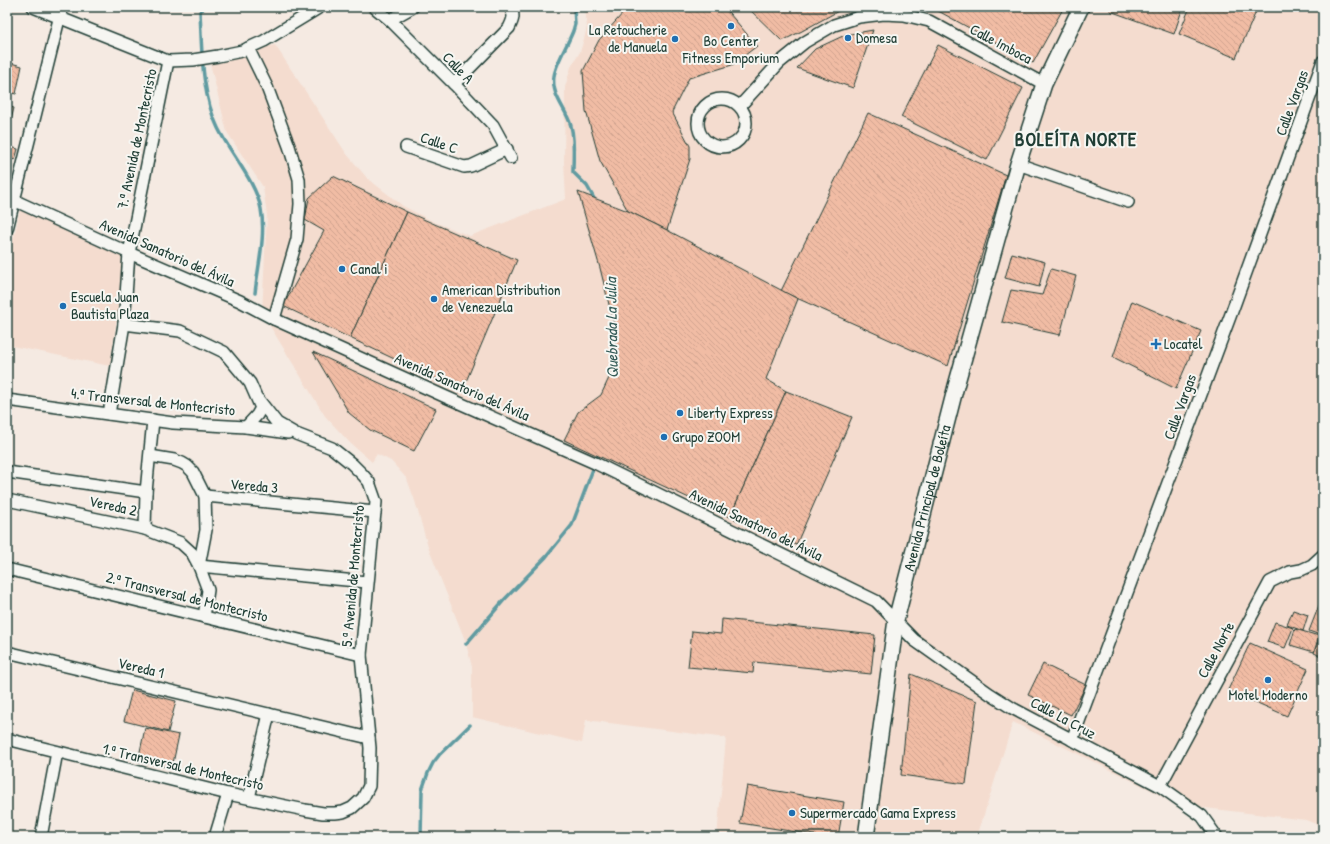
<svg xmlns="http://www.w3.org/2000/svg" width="1330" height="844" font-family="'Patrick Hand',sans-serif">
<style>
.built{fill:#f4dccf}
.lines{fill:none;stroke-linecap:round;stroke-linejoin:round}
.stream{stroke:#609ba1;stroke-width:3.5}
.building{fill:url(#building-back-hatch);stroke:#1f3d34}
.street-casing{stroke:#1f3d34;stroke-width:14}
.secondary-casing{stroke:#1f3d34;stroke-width:18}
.street{stroke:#f6f6f2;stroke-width:11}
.secondary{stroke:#f6f6f2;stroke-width:15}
.poi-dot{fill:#1f6fb2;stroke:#f6f6f2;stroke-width:1.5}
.labels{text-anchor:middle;stroke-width:4;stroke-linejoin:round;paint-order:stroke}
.poi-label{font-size:15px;fill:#1f3d34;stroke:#f6f6f2;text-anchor:start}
.street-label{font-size:15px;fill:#1f3d34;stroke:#f6f6f2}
.water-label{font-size:16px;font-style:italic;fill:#355c58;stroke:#f6f6f2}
.district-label{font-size:19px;font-weight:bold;letter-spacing:1px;fill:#1f3d34;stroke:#f6f6f2}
</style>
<defs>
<pattern id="building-back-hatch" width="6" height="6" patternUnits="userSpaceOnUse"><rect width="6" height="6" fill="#f1bca4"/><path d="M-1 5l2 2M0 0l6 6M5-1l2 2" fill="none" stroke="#cea28e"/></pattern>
</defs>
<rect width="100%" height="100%" fill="#f5eae2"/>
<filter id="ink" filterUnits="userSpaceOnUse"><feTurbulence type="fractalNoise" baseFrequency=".025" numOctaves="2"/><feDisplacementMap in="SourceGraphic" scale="8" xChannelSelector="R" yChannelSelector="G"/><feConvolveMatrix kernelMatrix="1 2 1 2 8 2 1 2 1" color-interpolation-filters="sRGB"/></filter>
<g filter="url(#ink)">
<g class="built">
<polygon points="585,7 1323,7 1323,827 1306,820 1197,807 1192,815 1153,791 1013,722 977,837 717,837 726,738 586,720 582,743 472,717 472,667 465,640 428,547 415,501 407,479 391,461 377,454 372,462 350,443 325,416 262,313 267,215 263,187 227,132 209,59 275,45 346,153 367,178 403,206 434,222 470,236 566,199 564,162 565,87 571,67 580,52 584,39 587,27"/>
<polygon points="20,210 125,258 110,366 7,345 7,268"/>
</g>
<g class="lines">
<g class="stream">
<path d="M203,7L200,12C202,50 201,93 218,128C230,153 256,182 261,209C266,236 258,266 255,293"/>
<path d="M574,7L575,24L573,31C568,44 556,63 554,76C551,96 566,108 571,126C575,140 573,157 573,172L587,186L596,202"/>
<polyline points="466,644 504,600 546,557 572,525 599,453"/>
<polyline points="421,837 422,790 428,773 433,763 440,754 470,725"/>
</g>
</g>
<g class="building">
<polygon points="619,7 724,7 757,46 732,65 689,78 672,112 690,146 690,159 667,230 628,211 600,161 586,111 583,71 599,40 624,12"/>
<polygon points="747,7 841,7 842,9 802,31 782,41"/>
<polygon points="931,7 1064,7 1033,63"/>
<polygon points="1111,7 1183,7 1174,34 1110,11"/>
<polygon points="1190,7 1258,7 1236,58 1179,34"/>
<polygon points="873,30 853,88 797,68 815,49 845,35"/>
<polygon points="938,45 1023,88 987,160 901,117"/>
<polygon points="7,62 22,66 16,94 7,92"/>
<polygon points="7,106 14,108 11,120 7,119"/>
<polygon points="868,113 1006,175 948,366 781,291"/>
<polygon points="7,146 18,149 15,160 8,158 7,162"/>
<polygon points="333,176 407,212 350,338 283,306 324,231 305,220 309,198"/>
<polygon points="578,192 628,211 667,230 798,299 766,379 786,391 730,517 564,440 578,412 601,395 615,365 615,329 600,268"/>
<polygon points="407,212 517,260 462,391 350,338"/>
<polygon points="1012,253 1045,262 1039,287 1005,278"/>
<polygon points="1051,269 1076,276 1060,335 1002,322 1011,290 1042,295"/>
<polygon points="1132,301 1201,331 1176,389 1113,357"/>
<polygon points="313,352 436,409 414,451 370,430 349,413"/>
<polygon points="786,391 852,417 796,545 730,517"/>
<polygon points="1320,603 1323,604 1323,636 1309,631"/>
<polygon points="1293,610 1308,615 1303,631 1287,625"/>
<polygon points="722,619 875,635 871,674 754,662 753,673 688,667 692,631 721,634"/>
<polygon points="1275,622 1293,628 1285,648 1267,642"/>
<polygon points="1295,629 1319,636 1314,652 1290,645"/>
<polygon points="1318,642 1323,644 1323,657 1314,653"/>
<polygon points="1250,643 1308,669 1287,716 1228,690"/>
<polygon points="1043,664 1086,685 1071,715 1028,695"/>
<polygon points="911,674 977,701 966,784 901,775"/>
<polygon points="132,690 176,701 168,732 124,721"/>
<polygon points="145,728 179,735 172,768 138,761"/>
<polygon points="747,786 844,802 838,837 815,837 815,835 740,823"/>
</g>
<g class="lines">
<g class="street-casing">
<g id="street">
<polyline points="33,7 168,61 193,60 218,56 242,51 264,41 320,7"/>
<polyline points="374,7 390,20 454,84 493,125 511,158"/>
<polyline points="390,20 413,7"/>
<polyline points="248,48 267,87 289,146 299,179 300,204 297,239 274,319"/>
<path d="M454,84L509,28C513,20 515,15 510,7"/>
<circle cx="722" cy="123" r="24"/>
<polyline points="740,106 779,63 805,42 834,25 859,17 884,14 904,15 929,21 1044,84"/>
<polyline points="406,147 464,167 471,166 507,149"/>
<polyline points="1018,164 1128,202"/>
<polyline points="7,197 129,253 240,301 274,319 446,397 595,463 876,601 914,640 990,694 1012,708 1160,786 1202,816 1217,837"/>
<polyline points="7,229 62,7"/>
<polyline points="124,324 180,331 224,352 250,383 261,408 257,415 246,427"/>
<polyline points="7,400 173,423 246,427 288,433"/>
<polyline points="109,414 124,324 129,253 168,61"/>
<polyline points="150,456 174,460 182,463 187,466 193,472 205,496 206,530 199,566 208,590 204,617"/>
<polyline points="7,472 146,492"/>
<polyline points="205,496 375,512"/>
<polyline points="7,500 145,529 181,543 192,553 199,566 367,582"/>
<polyline points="145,529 146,492 153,420"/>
<polyline points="7,569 361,655"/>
<polyline points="7,652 369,738"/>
<polyline points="7,739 228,794 305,810 323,813 335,813 343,812 352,808 363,798 369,786 370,748 361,655 376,502 369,482 363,475 352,464 332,448 296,434 277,423 258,399"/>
<polyline points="1072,740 1231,314 1323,61"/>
<polyline points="1160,786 1270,582 1290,572 1301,570 1312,565 1323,555"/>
<polyline points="249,798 269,714"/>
<polyline points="41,837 57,752"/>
<polyline points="215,837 228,794"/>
</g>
</g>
<g class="secondary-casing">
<g id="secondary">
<path id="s1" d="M866,837L896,620L956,386L1018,164L1044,84L1081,7"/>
</g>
</g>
<use href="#street" class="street"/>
<use href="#secondary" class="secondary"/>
</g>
</g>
<g class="poi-dot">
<circle cx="731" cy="26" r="4"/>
<circle cx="848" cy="38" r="4"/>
<circle cx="675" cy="39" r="4"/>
<circle cx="342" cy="269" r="4"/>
<circle cx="434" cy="299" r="4"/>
<circle cx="63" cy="306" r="4"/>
<path d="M1154 338h4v4h4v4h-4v4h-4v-4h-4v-4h4z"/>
<circle cx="680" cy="413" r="4"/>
<circle cx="664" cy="437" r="4"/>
<circle cx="1268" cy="680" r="4"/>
<circle cx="792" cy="813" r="4"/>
</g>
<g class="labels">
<g class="poi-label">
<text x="667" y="35" text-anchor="end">La Retoucherie<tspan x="667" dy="17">de Manuela</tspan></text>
<text x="856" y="43">Domesa</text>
<text x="731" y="46" text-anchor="middle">Bo Center<tspan x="731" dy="17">Fitness Emporium</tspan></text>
<text x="350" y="274">Canal i</text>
<text x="442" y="295">American Distribution<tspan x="442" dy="17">de Venezuela</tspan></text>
<text x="71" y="302">Escuela Juan<tspan x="71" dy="17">Bautista Plaza</tspan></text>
<text x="1164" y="349">Locatel</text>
<text x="688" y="418">Liberty Express</text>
<text x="672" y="442">Grupo ZOOM</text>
<text x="1268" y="700" text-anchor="middle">Motel Moderno</text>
<text x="800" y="818">Supermercado Gama Express</text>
</g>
<g class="street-label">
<text transform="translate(1001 44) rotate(28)" y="5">Calle Imboca</text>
<text transform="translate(458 68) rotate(46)" y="5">Calle A</text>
<text transform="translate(1292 103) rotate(-70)" y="5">Calle Vargas</text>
<text transform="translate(137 139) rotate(-78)" y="5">7.ª Avenida de Montecristo</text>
<text transform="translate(439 143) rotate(19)" y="5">Calle C</text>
<text transform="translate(167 253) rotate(24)" y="5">Avenida Sanatorio del Ávila</text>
<text transform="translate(462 387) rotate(24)" y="5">Avenida Sanatorio del Ávila</text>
<text transform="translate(153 402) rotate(6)" y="5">4.ª Transversal de Montecristo</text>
<text transform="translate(1180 407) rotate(-70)" y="5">Calle Vargas</text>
<text transform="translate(254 486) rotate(5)" y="5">Vereda 3</text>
<text dy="5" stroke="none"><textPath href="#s1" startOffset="345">Avenida Principal de Boleíta</textPath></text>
<text transform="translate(113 506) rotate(12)" y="5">Vereda 2</text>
<text transform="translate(756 525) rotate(26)" y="5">Avenida Sanatorio del Ávila</text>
<text transform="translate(353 576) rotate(-85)" y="5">5.ª Avenida de Montecristo</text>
<text transform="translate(187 597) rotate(14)" y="5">2.ª Transversal de Montecristo</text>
<text transform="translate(1216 650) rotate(-62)" y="5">Calle Norte</text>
<text transform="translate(141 668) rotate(13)" y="5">Vereda 1</text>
<text transform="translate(1063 718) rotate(28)" y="5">Calle La Cruz</text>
<text transform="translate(183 767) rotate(13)" y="5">1.ª Transversal de Montecristo</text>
</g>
<g class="water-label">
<text transform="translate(611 328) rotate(-91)" y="6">Quebrada La Julia</text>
</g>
<g class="district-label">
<text x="1076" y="146">BOLEÍTA NORTE</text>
</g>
</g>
<rect width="1330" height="844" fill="none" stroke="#f6f6f2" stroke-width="24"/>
<rect x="12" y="12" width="1306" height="820" fill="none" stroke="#1f3d34" stroke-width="1.5" filter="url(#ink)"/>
</svg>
